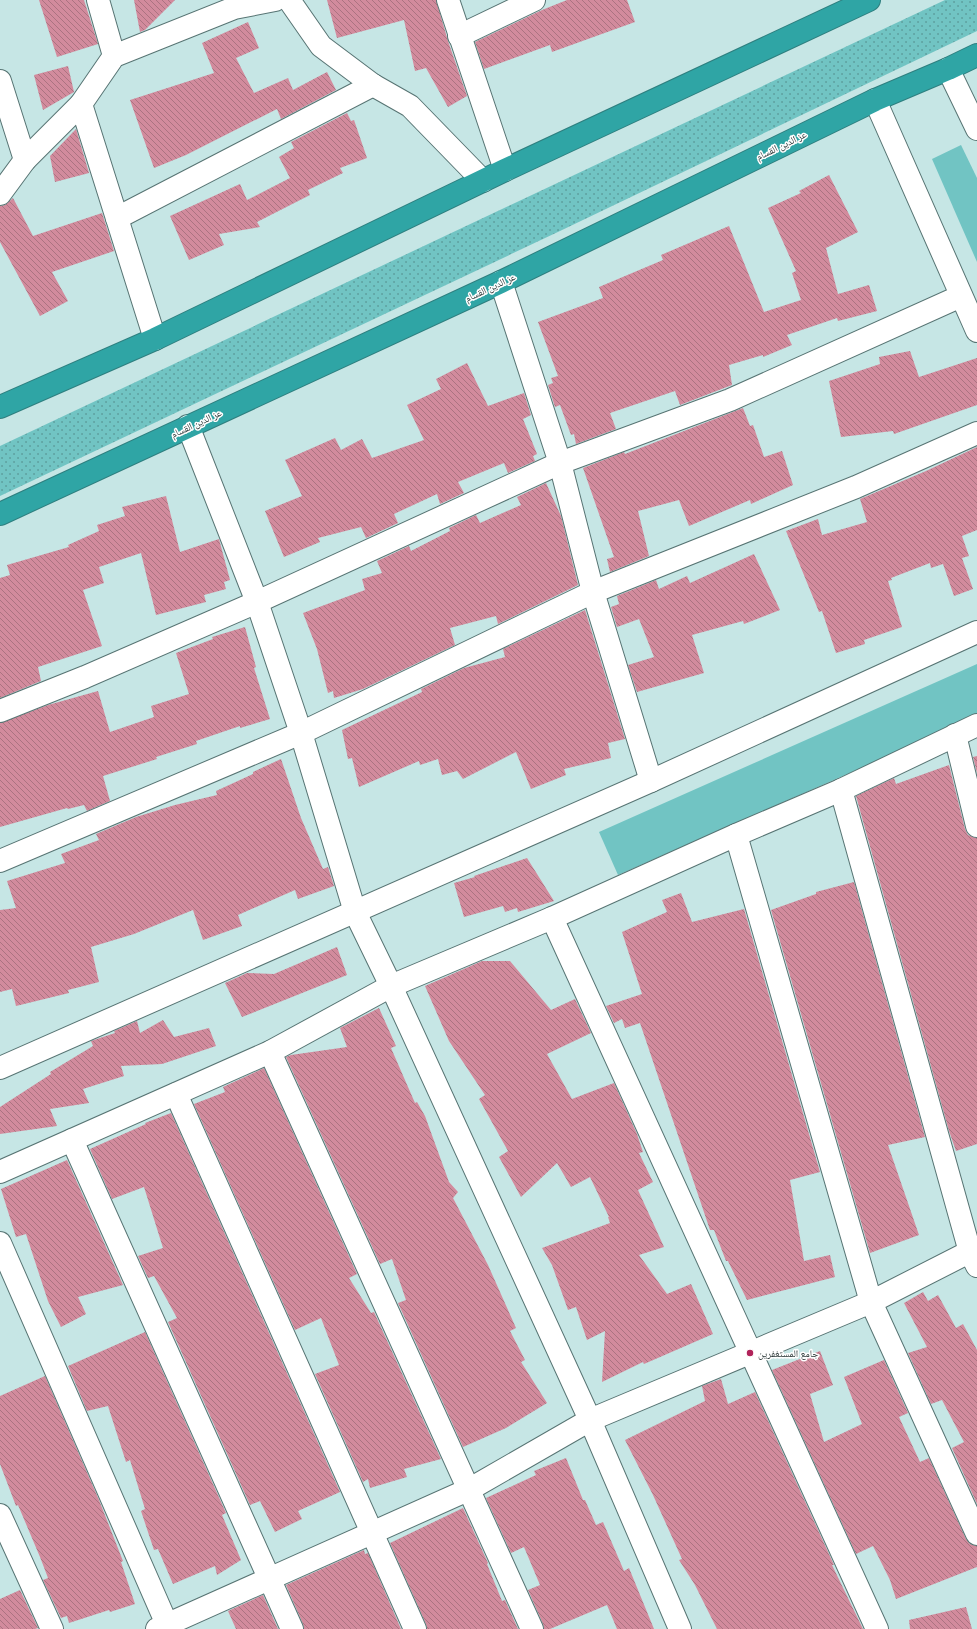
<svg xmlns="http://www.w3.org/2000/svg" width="977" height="1629" font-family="Ubuntu,'Noto Naskh Arabic',sans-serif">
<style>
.grass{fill:url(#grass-dots)}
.green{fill:#71c4c3}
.building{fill:url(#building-back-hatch)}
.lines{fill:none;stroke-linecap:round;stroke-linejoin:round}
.minor-casing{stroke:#577473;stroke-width:24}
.highway-casing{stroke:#2e7f7f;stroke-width:24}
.minor{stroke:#fff;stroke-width:22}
.highway{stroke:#2fa5a5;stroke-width:22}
.poi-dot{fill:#b1235a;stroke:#fff;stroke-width:1.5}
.labels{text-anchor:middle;stroke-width:3;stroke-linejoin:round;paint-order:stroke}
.street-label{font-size:10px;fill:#2d3939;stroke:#fff}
.poi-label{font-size:10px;fill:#2d3939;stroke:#fff;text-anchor:start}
</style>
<defs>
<pattern id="grass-dots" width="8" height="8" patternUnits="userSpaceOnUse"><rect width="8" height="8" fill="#71c4c3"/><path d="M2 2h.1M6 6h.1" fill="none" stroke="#5da09f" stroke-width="1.8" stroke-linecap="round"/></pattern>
<pattern id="building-back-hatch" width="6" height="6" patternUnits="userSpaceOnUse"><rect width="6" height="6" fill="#d28b9d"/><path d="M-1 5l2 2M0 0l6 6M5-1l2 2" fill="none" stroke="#ab7381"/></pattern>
</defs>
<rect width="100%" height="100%" fill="#c6e6e5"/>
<polygon class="grass" points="945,0 977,0 977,31 560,231 0,496 0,446"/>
<g class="green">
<polygon points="961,145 977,178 977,262 932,159"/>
<polygon points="977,664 977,717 618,875 599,832"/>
</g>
<g class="building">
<polygon points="39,0 84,0 98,44 57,57"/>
<polygon points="134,0 175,0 145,30 140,32"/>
<polygon points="327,0 436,0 448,41 467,96 448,107 426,68 415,71 404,20 337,38"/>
<polygon points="567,0 627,0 635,22 552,52 550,45 484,69 475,42 542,10"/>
<polygon points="248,22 259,48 236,58 254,93 288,78 293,90 327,72 336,90 281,119 277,109 186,155 154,168 130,100 214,73 202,43"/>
<polygon points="68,66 74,92 43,110 34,75"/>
<polygon points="347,113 351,121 354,120 367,158 340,168 343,173 308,190 310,195 257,222 260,227 219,234 224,245 189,260 170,216 240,184 247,200 290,178 279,157 294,148 291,142"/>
<polygon points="76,129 89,173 55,182 50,156"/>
<polygon points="829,175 858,232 826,248 838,294 869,285 877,311 838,321 837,318 787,335 792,345 763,357 763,355 729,365 732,385 680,405 675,391 610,413 616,429 576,444 574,434 571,435 560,405 555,407 548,385 553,383 551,378 558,376 538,322 603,298 599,287 663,260 661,255 729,226 764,312 801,300 792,273 796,271 768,208 801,193 799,191"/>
<polygon points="13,198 33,236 102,213 114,251 52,272 68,301 40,316 0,242 0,206 5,205"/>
<polygon points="910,351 919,377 977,358 977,405 894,434 893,431 841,437 829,381 880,364 879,357"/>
<polygon points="467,363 488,406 524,393 531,415 523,419 537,454 533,456 535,461 508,473 504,463 458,482 464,493 440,504 437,494 394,514 398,523 366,538 361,527 318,538 320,542 284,557 265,511 302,496 285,460 335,438 341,450 362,439 372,458 424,440 407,405 441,389 436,379"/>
<polygon points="743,408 750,426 753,425 764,457 782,451 793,485 751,504 750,500 689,526 679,500 638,511 649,556 610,572 607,559 614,557 583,468 624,452 625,454"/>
<polygon points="977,447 977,530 962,536 969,556 962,558 973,589 954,596 943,564 931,568 930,563 891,578 892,580 888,581 902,627 864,640 865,644 836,653 822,611 819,612 786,531 818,519 822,535 867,522 860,499 926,471"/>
<polygon points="546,483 561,516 578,585 498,624 496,616 450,628 455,645 363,689 334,698 333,691 328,693 317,649 303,613 365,590 362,579 382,573 377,561 409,546 411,551 450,531 449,528 476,515 480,523 521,505 517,497"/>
<polygon points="166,496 180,552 219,539 230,580 224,582 226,589 204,595 206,602 156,615 141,553 99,567 104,583 83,590 102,646 38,667 41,681 0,698 0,578 10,575 7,565 69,547 68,545 99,531 97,525 125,516 122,507"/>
<polygon points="754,554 780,610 744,624 743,621 692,635 704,673 637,692 628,665 654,657 639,619 617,627 611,607 619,604 617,596 656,580 659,589 687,576 690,583"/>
<polygon points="585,610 625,739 608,743 611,758 564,769 566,775 531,789 516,752 463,779 457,771 442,775 438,759 420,765 419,761 359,787 352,758 348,759 342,730 422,692 421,689 464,668 505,657 503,649"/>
<polygon points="245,627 256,667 254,668 270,719 240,728 240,726 196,741 197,744 156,757 157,759 103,776 110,801 87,811 84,805 68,809 67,808 0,827 0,723 48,705 98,691 110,732 154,717 151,706 189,694 176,653 213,639 212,637"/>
<polygon points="977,756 977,773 973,757"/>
<polygon points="281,759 301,818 323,869 328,867 334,886 298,899 295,890 238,915 242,926 203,940 193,910 134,934 91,947 99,982 68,990 69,993 16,1006 12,989 0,992 0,910 16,908 7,881 65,863 61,854 99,840 96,834 136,817 175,805 217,795 216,791 253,774 253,772"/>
<polygon points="949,765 965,829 968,835 977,838 977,1144 956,1151 949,1131 856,796 894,778 896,784"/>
<polygon points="527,858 554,901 518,912 517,908 505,912 503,906 464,917 454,883 475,877 474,876"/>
<polygon points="854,882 925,1137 888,1145 919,1235 870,1253 771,910 816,894 816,892"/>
<polygon points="681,893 692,922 744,909 820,1172 790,1180 804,1261 830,1255 835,1277 747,1300 728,1261 726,1261 714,1230 710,1230 640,1023 625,1028 622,1019 614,1023 606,1006 642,994 622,932 667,912 662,900"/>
<polygon points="337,947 347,975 242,1017 225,983 247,973 274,974"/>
<polygon points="482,961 510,961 551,1010 575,999 591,1033 547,1054 572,1099 614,1083 637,1134 643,1152 639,1153 653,1182 638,1190 664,1247 639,1255 667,1294 691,1284 713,1334 644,1364 643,1362 602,1382 605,1331 587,1340 576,1307 568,1310 552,1265 542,1248 610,1223 608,1217 609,1217 590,1177 571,1187 557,1163 521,1197 499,1157 508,1151 479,1099 485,1095 449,1041 425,986"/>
<polygon points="379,1008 396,1046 391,1048 415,1103 417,1102 425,1116 449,1182 458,1192 453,1198 488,1265 516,1328 510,1331 525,1360 521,1362 547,1403 506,1428 463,1447 398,1303 406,1300 392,1259 380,1264 286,1057 291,1055 347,1047 340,1028"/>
<polygon points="163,1020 174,1037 209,1028 216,1046 162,1064 121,1066 124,1076 83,1089 89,1103 50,1109 57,1126 0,1134 0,1107 51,1074 50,1072 93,1046 91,1041 115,1033 114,1031 137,1021 140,1033"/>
<polygon points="264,1068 357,1274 349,1278 371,1313 374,1312 441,1459 404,1469 407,1477 370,1488 368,1479 363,1482 315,1374 339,1365 321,1318 295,1330 194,1104 225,1092 223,1087"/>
<polygon points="171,1113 340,1492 298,1511 302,1519 275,1532 260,1501 250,1505 168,1322 177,1318 154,1276 148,1278 138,1256 163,1248 144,1187 112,1199 90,1149 146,1124 145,1123"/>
<polygon points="67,1160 123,1285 78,1297 86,1314 61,1327 48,1301 26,1234 16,1237 1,1189"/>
<polygon points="923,1292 928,1301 938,1295 956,1328 963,1324 977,1350 977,1504 952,1448 964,1442 942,1400 931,1404 908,1353 927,1347 904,1303"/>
<polygon points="145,1332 226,1513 222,1515 241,1560 217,1575 215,1566 173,1584 158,1549 154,1550 141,1511 145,1509 130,1460 126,1462 108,1406 87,1411 68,1366"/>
<polygon points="820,1351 833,1385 810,1394 824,1442 862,1424 844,1377 884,1360 908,1413 899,1417 920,1462 929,1458 966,1539 970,1544 977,1546 977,1567 896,1599 890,1580 873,1546 856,1554 772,1370"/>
<polygon points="45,1376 99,1500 123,1561 121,1562 135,1604 110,1612 109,1610 69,1623 67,1616 61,1618 43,1580 48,1578 40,1557 18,1505 16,1506 0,1464 0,1396"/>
<polygon points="721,1379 728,1404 755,1392 834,1565 832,1565 863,1629 717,1629 695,1585 679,1560 682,1559 653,1495 625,1440 705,1401 702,1386"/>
<polygon points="566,1458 583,1500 585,1500 596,1525 603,1522 624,1571 629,1568 654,1629 617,1629 607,1605 550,1629 544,1629 543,1624 528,1590 540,1585 524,1547 511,1553 486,1498 536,1475 534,1471"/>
<polygon points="463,1508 488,1563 487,1564 502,1601 505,1600 518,1629 427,1629 426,1624 390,1543"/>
<polygon points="364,1550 365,1554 368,1553 401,1629 304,1629 303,1624 286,1585"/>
<polygon points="20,1590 38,1628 35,1629 0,1629 0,1599"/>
<polygon points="263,1595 278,1629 236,1629 228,1611"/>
<polygon points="966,1607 972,1629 910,1629 909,1620"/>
</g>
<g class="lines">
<g class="minor-casing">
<g id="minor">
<polyline points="98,0 114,56"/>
<polyline points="289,0 321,46 373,85 410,106 483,181"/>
<polyline points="448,0 505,170"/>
<polyline points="459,36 534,0"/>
<polyline points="948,69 977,129"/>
<polyline points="0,81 25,160"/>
<polyline points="875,100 977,331"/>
<polyline points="81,104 114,56 234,8 275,0"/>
<polyline points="0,194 25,160 81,104 155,339"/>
<polyline points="117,218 373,85"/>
<polyline points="501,282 560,463 593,592 651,781"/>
<polyline points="188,426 257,602 301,733 355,912 391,986 590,1420 680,1629"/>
<polyline points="0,711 85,677 257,602 560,463 730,400 961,296"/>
<polyline points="955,735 977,826"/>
<polyline points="841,790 970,1252 977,1266"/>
<polyline points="736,835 871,1302 977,1534"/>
<polyline points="0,861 301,733 593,592 856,487 977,433"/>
<polyline points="552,918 877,1629"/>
<polyline points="270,1052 532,1629"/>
<polyline points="0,1068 651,781 977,632"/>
<polyline points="176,1094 415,1629"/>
<polyline points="72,1140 292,1629"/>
<polyline points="0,1172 270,1052 391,986 552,918 736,835 841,790 977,725"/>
<polyline points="0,1243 169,1629"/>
<polyline points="0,1515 52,1629"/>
<polyline points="157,1629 470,1489 590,1420 871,1302 977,1248"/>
</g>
</g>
<g class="highway-casing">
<g id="highway">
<polyline points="0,407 155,339 505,170 869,0"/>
<polyline points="0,514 501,282 875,100 948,69 977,55"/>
</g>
</g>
<use href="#minor" class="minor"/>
<use href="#highway" class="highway"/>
</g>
<circle class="poi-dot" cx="750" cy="1353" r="4"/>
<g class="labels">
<g class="street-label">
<text transform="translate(781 145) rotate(-26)" y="4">عز الدين القسام</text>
<text transform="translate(490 287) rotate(-25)" y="4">عز الدين القسام</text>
<text transform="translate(196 423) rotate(-25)" y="4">عز الدين القسام</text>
</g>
<g class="poi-label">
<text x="758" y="1357">جامع المستغفرين</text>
</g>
</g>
</svg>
